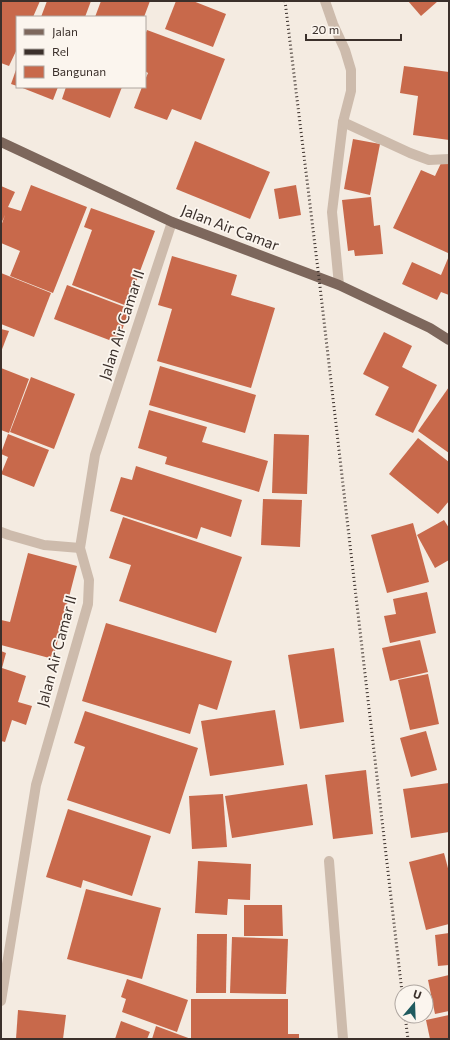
<svg xmlns="http://www.w3.org/2000/svg" width="450" height="1040" font-family="Commissioner,sans-serif">
<style>
.building{fill:#c8694b}
.lines{fill:none;stroke-linecap:round;stroke-linejoin:round}
.minor{stroke:#cdbbac;stroke-width:10}
.major{stroke:#7d675c;stroke-width:10}
.rail{stroke:#3b302b;stroke-width:3;stroke-dasharray:1 3;stroke-linecap:butt}
.labels{text-anchor:middle;stroke-width:3.5;stroke-linejoin:round;paint-order:stroke}
.street-label{font-size:15px;fill:#3b302b;stroke:#fbf5ee}
</style>
<rect width="100%" height="100%" fill="#f4ebe1"/>
<g class="building">
<polygon points="1,1 40,1 33,17 17,17 17,49 9,66 1,63"/>
<polygon points="47,1 91,1 85,17 41,17"/>
<polygon points="101,1 150,1 144,17 95,17"/>
<polygon points="176,1 193,1 226,14 213,47 165,29"/>
<polygon points="408,1 438,1 421,16"/>
<polygon points="147,30 225,59 201,120 172,109 167,120 134,108 142,87 145,87 145,80 148,73 145,71 145,35"/>
<polygon points="404,66 449,72 449,140 413,135 418,96 400,93"/>
<polygon points="17,67 17,86 11,84"/>
<polygon points="20,87 58,87 53,100"/>
<polygon points="66,87 122,87 110,118 62,99"/>
<polygon points="353,139 380,144 370,195 344,189"/>
<polygon points="195,141 270,172 250,219 176,189"/>
<polygon points="442,161 449,164 449,251 448,253 393,228 421,170 435,176"/>
<polygon points="31,185 87,207 53,293 10,276 20,251 1,243 1,226 5,215 1,224 1,186 15,192 8,207 21,211"/>
<polygon points="296,185 301,215 279,219 274,189"/>
<polygon points="371,197 374,226 380,225 383,254 355,256 354,250 348,251 342,200"/>
<polygon points="91,208 155,231 127,306 72,285 92,230 84,227"/>
<polygon points="172,256 237,275 231,295 275,308 251,388 157,361 172,309 158,305"/>
<polygon points="449,256 449,295 441,292 437,300 402,284 412,262 441,275"/>
<polygon points="1,273 51,293 34,337 1,324"/>
<polygon points="67,285 130,309 117,343 54,319"/>
<polygon points="1,329 9,331 1,352"/>
<polygon points="384,332 412,346 402,367 437,385 413,433 375,415 389,387 363,374"/>
<polygon points="160,366 256,395 245,433 149,405"/>
<polygon points="1,368 29,379 9,433 1,430"/>
<polygon points="31,377 75,394 54,449 10,432"/>
<polygon points="449,387 449,453 418,431"/>
<polygon points="149,410 207,427 202,442 268,461 259,492 165,464 167,457 138,448"/>
<polygon points="8,434 49,450 34,487 1,474 8,457 1,454 1,453"/>
<polygon points="274,434 309,435 307,494 272,493"/>
<polygon points="418,438 449,462 449,501 438,514 389,474"/>
<polygon points="136,466 242,500 231,537 201,527 197,539 110,511 121,477 132,480"/>
<polygon points="263,499 302,500 300,547 261,545"/>
<polygon points="123,517 242,557 216,633 119,601 131,565 109,558"/>
<polygon points="444,520 449,528 449,560 435,568 417,535"/>
<polygon points="413,523 429,582 387,593 371,535"/>
<polygon points="28,553 77,566 53,659 1,645 1,620 10,622"/>
<polygon points="427,592 436,633 390,643 384,616 396,614 393,599"/>
<polygon points="106,623 232,661 217,710 199,704 190,734 82,701"/>
<polygon points="420,640 428,672 390,681 382,648"/>
<polygon points="334,648 344,722 300,729 288,655"/>
<polygon points="1,651 6,653 2,668 26,676 18,702 32,706 26,725 12,720 5,742 1,741"/>
<polygon points="428,674 439,724 410,730 398,680"/>
<polygon points="275,710 284,765 210,776 201,721"/>
<polygon points="85,711 198,748 170,834 67,800 85,747 74,743"/>
<polygon points="426,731 437,770 411,777 400,738"/>
<polygon points="366,770 373,834 333,839 325,775"/>
<polygon points="449,783 449,832 411,838 403,789"/>
<polygon points="307,784 313,825 232,838 225,796"/>
<polygon points="223,794 227,847 192,849 189,796"/>
<polygon points="68,809 151,836 132,896 83,880 81,888 46,877"/>
<polygon points="444,853 449,872 449,924 426,930 409,862"/>
<polygon points="198,861 251,864 250,900 228,899 227,915 195,913"/>
<polygon points="86,889 161,908 142,979 67,959"/>
<polygon points="244,905 282,905 283,936 244,936"/>
<polygon points="449,933 449,965 438,966 435,935"/>
<polygon points="197,934 227,934 226,993 196,993"/>
<polygon points="232,937 288,939 286,994 230,993"/>
<polygon points="449,975 449,1011 435,1014 428,980"/>
<polygon points="127,979 188,1000 177,1032 122,1012 126,999 121,997"/>
<polygon points="191,999 288,999 288,1034 299,1034 299,1039 152,1039 156,1026 191,1039"/>
<polygon points="18,1010 66,1015 63,1039 16,1039"/>
<polygon points="449,1015 449,1039 430,1039 426,1020"/>
<polygon points="121,1021 150,1032 147,1039 115,1039"/>
</g>
<g class="lines">
<g class="minor">
<polyline points="325,1 333,24 345,50 351,70 351,91 343,122 332,212 339,285"/>
<polyline points="343,122 410,153 429,160 449,159"/>
<polyline points="1,532 9,535 44,545 80,548"/>
<polyline points="329,861 343,1039"/>
<polyline points="1,1001 36,785 88,604 89,580 80,548 95,455 172,222"/>
</g>
<polyline class="major" points="1,142 172,222 339,285 430,328 449,340"/>
<g class="rail">
<polyline points="285,1 319,278 402,992"/>
<polyline points="405,1016 408,1039"/>
</g>
</g>
<g class="labels">
<g class="street-label">
<text transform="translate(230 228) rotate(21)" y="5">Jalan Air Camar</text>
<text transform="translate(122 325) rotate(-72)" y="5">Jalan Air Camar II</text>
<text transform="translate(57 651) rotate(-75)" y="5">Jalan Air Camar II</text>
</g>
</g>
<rect width="450" height="1040" fill="none" stroke="#3b302b" stroke-width="4"/>
<rect x="16" y="16" width="130" height="72" fill="#fbf5ee" stroke="#aea6a0"/>
<rect x="24" y="29" width="20" height="6" fill="#7d675c" stroke="#aea6a0"/>
<text x="52" y="36" font-size="12" fill="#3b302b">Jalan</text>
<rect x="24" y="49" width="20" height="6" fill="#3b302b" stroke="#aea6a0"/>
<text x="52" y="56" font-size="12" fill="#3b302b">Rel</text>
<rect x="24" y="66" width="20" height="12" fill="#c8694b" stroke="#aea6a0"/>
<text x="52" y="76" font-size="12" fill="#3b302b">Bangunan</text>
<g transform="translate(414 1004) rotate(19)"><circle r="19" fill="#fbf5ee" stroke="#aea6a0"/>
<path d="M0-3L7 15L0 10L-7 15Z" fill="#1f5a5e"/>
<text y="-6" font-size="11" font-weight="bold" text-anchor="middle" fill="#3b302b">U</text>
</g>
<path d="M306 34v6h95v-6" fill="none" stroke="#3b302b" stroke-width="2"/>
<text x="312" y="34" font-size="12" fill="#3b302b" stroke="#fbf5ee" stroke-width="3" paint-order="stroke">20 m</text>
</svg>
